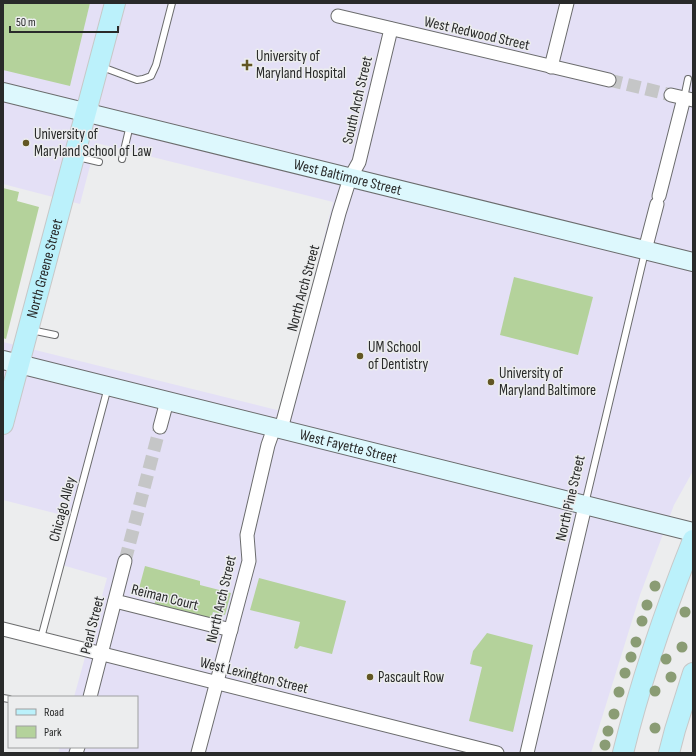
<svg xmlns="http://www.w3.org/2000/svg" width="696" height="756" font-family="'Sofia Sans Condensed',sans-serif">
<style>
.education{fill:#e4e0f6}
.green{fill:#b4d29b}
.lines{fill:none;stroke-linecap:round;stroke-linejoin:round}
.street-tunnel{stroke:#c5c6c7;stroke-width:13;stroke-dasharray:13 6;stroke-linecap:butt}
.lane-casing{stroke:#6b6c6d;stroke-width:8}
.street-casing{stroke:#6b6c6d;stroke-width:15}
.secondary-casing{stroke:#6b6c6d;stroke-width:20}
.primary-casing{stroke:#c7c8c8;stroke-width:22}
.lane{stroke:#fff;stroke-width:6}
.street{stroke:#fff;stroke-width:13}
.secondary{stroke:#ddf8fd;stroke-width:18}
.primary{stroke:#bbf1fb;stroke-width:20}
.tree{fill:#8a9c74}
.poi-dot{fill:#625623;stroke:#ecedee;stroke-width:1.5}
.labels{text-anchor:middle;stroke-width:3;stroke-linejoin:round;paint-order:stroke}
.street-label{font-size:15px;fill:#292a2a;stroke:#ecedee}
.poi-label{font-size:15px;fill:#292a2a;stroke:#ecedee;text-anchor:start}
</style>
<rect width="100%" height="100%" fill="#ecedee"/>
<polygon class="education" points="3,3 693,3 693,471 674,505 640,595 591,753 58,753 60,747 137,747 137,697 74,697 107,578 62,565 74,518 3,500 3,342 281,411 333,202 96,143 80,204 3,184"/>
<g class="green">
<polygon points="3,3 90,3 70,86 3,70"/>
<polygon points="3,188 19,192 17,201 39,207 6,339 3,338"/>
<polygon points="514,277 593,297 578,355 500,335"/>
<polygon points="145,566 200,581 200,585 231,593 225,615 213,612 210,622 154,607 156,597 138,592"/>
<polygon points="259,578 346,601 332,654 300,646 297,649 294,648 300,622 250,610"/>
<polygon points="487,633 533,645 513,732 469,721 482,667 470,664 473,651"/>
</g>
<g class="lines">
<g class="street-tunnel">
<polyline points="609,80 671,95"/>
<polyline points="125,561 160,427"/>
</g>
<g class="lane-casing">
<g id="lane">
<polyline points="102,67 137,80 143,79 151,76 156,65 172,3"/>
<polyline points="684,98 688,79"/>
<polyline points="78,157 99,162"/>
<polyline points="122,159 130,125"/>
<polyline points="31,330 55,335"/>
<polyline points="585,504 645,252"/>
<polyline points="41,638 108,387"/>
<polyline points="3,698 9,699"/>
</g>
</g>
<g class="street-casing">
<g id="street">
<polyline points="338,16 609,80"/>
<polyline points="551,67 567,3"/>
<polyline points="671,95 693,100"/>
<polyline points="659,196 684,98"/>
<polyline points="645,250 657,204"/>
<polyline points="160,427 167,401"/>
<polyline points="281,429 339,213 350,178 359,162 391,29"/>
<polyline points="115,601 231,630"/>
<polyline points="3,629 497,753"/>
<polyline points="90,697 125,561"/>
<polyline points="76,753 78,747"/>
<polyline points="198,753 249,561 247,535 268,445 274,428"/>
<polyline points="527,753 585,506"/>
</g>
</g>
<g class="secondary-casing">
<g id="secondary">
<path id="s1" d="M3,92L693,262"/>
<path id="s2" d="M3,360L693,532"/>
</g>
</g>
<g class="primary-casing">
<g id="primary">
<path id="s3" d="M3,424L115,3"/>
<path d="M623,753C641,680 665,610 693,540"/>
<polyline points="669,753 675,730 693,673"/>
</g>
</g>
<use href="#lane" class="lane"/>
<use href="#street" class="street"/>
<use href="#secondary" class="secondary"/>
<use href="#primary" class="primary"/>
</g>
<g class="tree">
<circle cx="655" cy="586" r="5.5"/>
<circle cx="647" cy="605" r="5.5"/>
<circle cx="685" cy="612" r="5.5"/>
<circle cx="642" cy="621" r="5.5"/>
<circle cx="636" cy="642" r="5.5"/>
<circle cx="682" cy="647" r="5.5"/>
<circle cx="631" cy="657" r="5.5"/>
<circle cx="666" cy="659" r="5.5"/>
<circle cx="625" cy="673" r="5.5"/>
<circle cx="671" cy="677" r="5.5"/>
<circle cx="655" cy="691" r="5.5"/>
<circle cx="619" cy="692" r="5.5"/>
<circle cx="614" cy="714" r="5.5"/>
<circle cx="655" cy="728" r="5.5"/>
<circle cx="608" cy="731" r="5.5"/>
<circle cx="605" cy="745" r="5.5"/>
</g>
<g class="poi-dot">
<path d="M245 59h4v4h4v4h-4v4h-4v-4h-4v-4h4z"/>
<circle cx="26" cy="143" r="4"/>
<circle cx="360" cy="356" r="4"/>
<circle cx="491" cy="382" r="4"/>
<circle cx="370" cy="677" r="4"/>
</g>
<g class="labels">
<g class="street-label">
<text transform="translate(477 33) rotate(13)" y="5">West Redwood Street</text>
<text transform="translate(357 100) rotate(-77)" y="5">South Arch Street</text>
<text dy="5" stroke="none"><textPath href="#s1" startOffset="355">West Baltimore Street</textPath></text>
<text dy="5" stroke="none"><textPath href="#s3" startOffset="161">North Greene Street</textPath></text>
<text transform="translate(303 288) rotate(-75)" y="5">North Arch Street</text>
<text dy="5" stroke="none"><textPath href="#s2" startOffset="356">West Fayette Street</textPath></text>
<text transform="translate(570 498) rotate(-77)" y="5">North Pine Street</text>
<text transform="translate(62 509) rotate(-75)" y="5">Chicago Alley</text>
<text transform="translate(165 597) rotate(14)" y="5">Reiman Court</text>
<text transform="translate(221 599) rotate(-77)" y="5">North Arch Street</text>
<text transform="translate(92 625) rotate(-76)" y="5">Pearl Street</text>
<text transform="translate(254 675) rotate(14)" y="5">West Lexington Street</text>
</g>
<g class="poi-label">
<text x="256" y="61">University of<tspan x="256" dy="17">Maryland Hospital</tspan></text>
<text x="34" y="139">University of<tspan x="34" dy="17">Maryland School of Law</tspan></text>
<text x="368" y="352">UM School<tspan x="368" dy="17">of Dentistry</tspan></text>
<text x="499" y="378">University of<tspan x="499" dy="17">Maryland Baltimore</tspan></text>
<text x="378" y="682">Pascault Row</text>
</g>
</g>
<rect width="696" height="756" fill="none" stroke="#292a2a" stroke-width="8"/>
<rect x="8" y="696" width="130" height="52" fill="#ecedee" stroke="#9e9fa0"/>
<rect x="16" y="709" width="20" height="6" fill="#bbf1fb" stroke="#9e9fa0"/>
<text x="44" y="716" font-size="12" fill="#292a2a">Road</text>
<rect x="16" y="726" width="20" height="12" fill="#b4d29b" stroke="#9e9fa0"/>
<text x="44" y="736" font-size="12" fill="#292a2a">Park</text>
<path d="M10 26v6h108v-6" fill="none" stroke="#292a2a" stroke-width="2"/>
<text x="16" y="26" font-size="12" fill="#292a2a" stroke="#ecedee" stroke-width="3" paint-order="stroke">50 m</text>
</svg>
